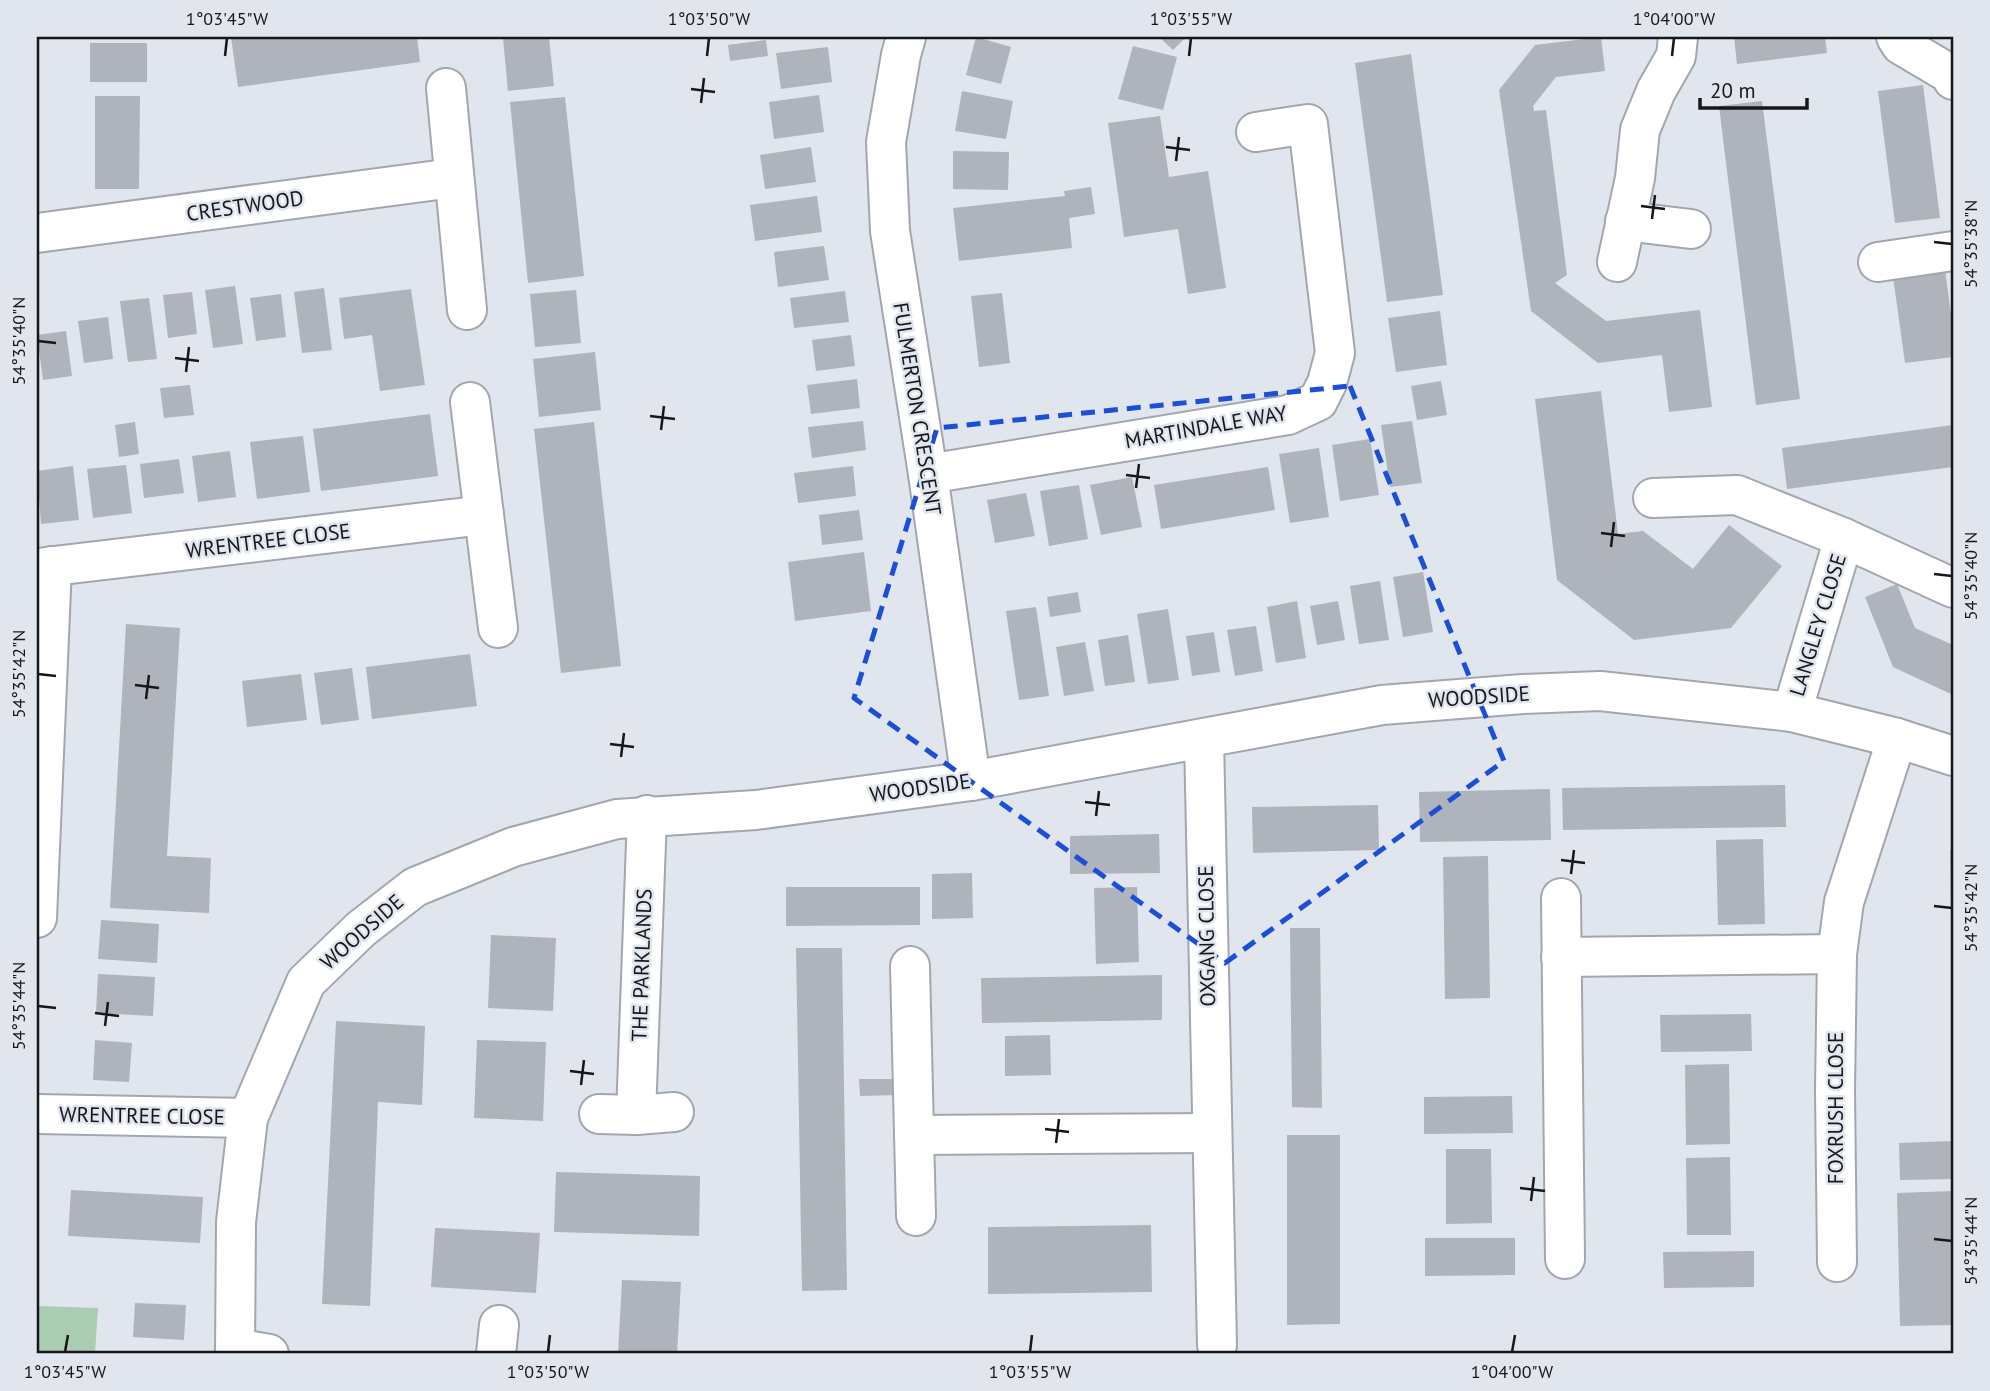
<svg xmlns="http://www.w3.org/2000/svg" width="1990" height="1391" font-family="'PT Sans',sans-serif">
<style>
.green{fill:#aacdb2}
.building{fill:#afb3bb}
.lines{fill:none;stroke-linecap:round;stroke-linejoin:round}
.minor-casing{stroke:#a2a7af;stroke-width:42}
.minor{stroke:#fff;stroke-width:38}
.marked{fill:none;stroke:#1d4ed8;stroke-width:5;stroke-dasharray:14 9;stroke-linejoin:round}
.ticks{fill:none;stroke:#15171a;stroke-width:2.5}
.labels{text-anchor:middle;stroke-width:5;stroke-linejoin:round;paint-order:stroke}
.street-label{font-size:21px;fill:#15171a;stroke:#e1e6ee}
.neatline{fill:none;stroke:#15171a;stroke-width:2.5}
.ticks-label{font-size:18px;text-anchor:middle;fill:#15171a}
</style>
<rect width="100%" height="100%" fill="#e1e6ee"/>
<polygon class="green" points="37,1306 98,1308 95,1354 37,1354"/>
<g class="building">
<polygon points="231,37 417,37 420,62 238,87"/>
<polygon points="516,37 549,37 554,86 508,91 503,38"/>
<polygon points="976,37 1011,47 1001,84 966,75"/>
<polygon points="1159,37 1186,37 1173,50"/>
<polygon points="1601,37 1605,71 1556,77 1533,106 1534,111 1546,110 1567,275 1555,283 1606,321 1700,310 1712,407 1669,412 1662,355 1598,363 1531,311 1499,90 1535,45"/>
<polygon points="1734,37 1825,37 1827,53 1737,64"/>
<polygon points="766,40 768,56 730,61 728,45"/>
<rect x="90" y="43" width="57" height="39"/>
<polygon points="1133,46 1177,57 1163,110 1118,99"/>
<polygon points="828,47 832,82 781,89 776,53"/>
<polygon points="1411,54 1443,295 1387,302 1355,63"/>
<polygon points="1923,85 1940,218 1895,223 1878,91"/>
<polygon points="962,91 1013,101 1006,139 955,131"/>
<polygon points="819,95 824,132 774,139 769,102"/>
<polygon points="95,96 140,96 139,189 95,189"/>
<polygon points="565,97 584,276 528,283 510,102"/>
<polygon points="1762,101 1800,399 1756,405 1719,106"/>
<polygon points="1160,116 1169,177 1208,171 1226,288 1188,294 1178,229 1124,237 1108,123"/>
<polygon points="811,147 816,182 765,189 760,155"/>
<polygon points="953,151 1009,152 1008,190 953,189"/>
<polygon points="1091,187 1095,214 1069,218 1072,248 959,261 953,208 1065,196 1064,191"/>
<polygon points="817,196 822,232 755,241 750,205"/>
<polygon points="824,246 829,280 778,287 774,252"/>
<polygon points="1945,269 1953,331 1953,357 1905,363 1893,277"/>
<polygon points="235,286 243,344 213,348 205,290"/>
<polygon points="324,288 332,350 302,353 294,292"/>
<polygon points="411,289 425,385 380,391 372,335 344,339 339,298"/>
<polygon points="576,290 581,343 535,347 530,294"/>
<polygon points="845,291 849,322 794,328 790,298"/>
<polygon points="192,292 197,334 168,338 163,295"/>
<polygon points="1002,293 1010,363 979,367 971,296"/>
<polygon points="281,294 286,337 256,341 250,298"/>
<polygon points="149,298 157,359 128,362 120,301"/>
<polygon points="1440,311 1447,365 1396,372 1388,318"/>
<polygon points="108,317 113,359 84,363 78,321"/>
<polygon points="66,331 72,376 43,380 37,335"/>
<polygon points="851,335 855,366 816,371 812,340"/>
<polygon points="595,352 601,410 539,417 533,359"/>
<polygon points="857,379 860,408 811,414 807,385"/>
<polygon points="1441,381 1447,415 1417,420 1411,386"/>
<polygon points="190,385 194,415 164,418 160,388"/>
<polygon points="1601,391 1618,534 1643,531 1693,569 1729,525 1782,566 1731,628 1634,640 1557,580 1535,399"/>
<polygon points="430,414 438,476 321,491 313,429"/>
<polygon points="863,421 866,450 812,458 808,427"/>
<polygon points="1412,421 1422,483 1390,487 1381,425"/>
<polygon points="135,422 139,454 119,457 115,425"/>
<polygon points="594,422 621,666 561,673 534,429"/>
<polygon points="1953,425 1953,467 1787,489 1782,448"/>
<polygon points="303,436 310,492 257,499 250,442"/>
<polygon points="1370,439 1379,495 1340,501 1332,445"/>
<polygon points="1319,448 1329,517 1290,523 1279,454"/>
<polygon points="230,451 236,497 198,502 192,456"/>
<polygon points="179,459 184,493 144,498 140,464"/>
<polygon points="126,465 132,513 93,518 87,469"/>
<polygon points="73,466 79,520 41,524 37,471"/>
<polygon points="853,466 856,496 798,503 794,473"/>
<polygon points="1268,467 1275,510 1161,529 1154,485"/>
<polygon points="1132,477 1142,527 1101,535 1090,485"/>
<polygon points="1079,485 1088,539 1049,546 1040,491"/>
<polygon points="1026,493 1035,536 995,543 987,500"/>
<polygon points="859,510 863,540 822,545 819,515"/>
<polygon points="864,552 871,611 795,621 788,562"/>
<polygon points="1423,572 1433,632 1403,637 1393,577"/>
<polygon points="1380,581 1389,640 1359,644 1350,586"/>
<polygon points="1897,584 1915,628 1953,645 1953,695 1893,667 1865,597"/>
<polygon points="1078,592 1081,612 1050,617 1047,597"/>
<polygon points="1297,601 1306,658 1276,663 1267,607"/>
<polygon points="1338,601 1345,640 1317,645 1310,606"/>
<polygon points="1036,607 1049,696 1019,700 1006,611"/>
<polygon points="1168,609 1179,680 1148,684 1137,614"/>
<polygon points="126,624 180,628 167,856 211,858 209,913 110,908"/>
<polygon points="1256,626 1263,671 1235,676 1227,630"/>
<polygon points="1214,632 1220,672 1192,676 1186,636"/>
<polygon points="1128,635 1135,682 1105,686 1098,640"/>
<polygon points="1085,642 1094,691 1064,696 1056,647"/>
<polygon points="470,654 477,706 372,719 366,667"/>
<polygon points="352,668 359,720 321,725 314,673"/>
<polygon points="301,674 307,720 247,727 242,681"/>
<polygon points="1785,785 1786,827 1563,830 1562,788"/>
<polygon points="1550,789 1551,840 1420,842 1419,792"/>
<polygon points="1378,805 1379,850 1253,853 1252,807"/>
<polygon points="1159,834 1160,873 1070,874 1070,836"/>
<polygon points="1763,839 1765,924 1718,925 1716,840"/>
<polygon points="1950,850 1953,850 1953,925 1951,925"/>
<polygon points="1488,856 1490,998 1445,999 1443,857"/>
<polygon points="972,873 973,918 932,919 932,874"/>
<polygon points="786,887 920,887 920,925 786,926"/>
<polygon points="1137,887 1139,962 1096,964 1094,888"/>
<polygon points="101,920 159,924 157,963 98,959"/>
<polygon points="1290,928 1320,928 1322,1108 1292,1107"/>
<polygon points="491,935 556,938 553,1011 488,1008"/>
<polygon points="796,948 842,948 847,1290 802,1291"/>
<polygon points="98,974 155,977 153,1016 96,1013"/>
<polygon points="1162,975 1162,1020 982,1023 981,978"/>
<polygon points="1751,1014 1752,1051 1661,1052 1660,1015"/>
<polygon points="336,1021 425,1026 422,1105 378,1102 370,1306 322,1304"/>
<polygon points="1050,1035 1051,1075 1005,1076 1005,1036"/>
<polygon points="95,1040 132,1043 129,1082 93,1080"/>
<polygon points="477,1040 546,1042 543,1121 474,1118"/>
<polygon points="1729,1064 1730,1144 1686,1145 1685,1065"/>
<polygon points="859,1079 899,1079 899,1095 860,1096"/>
<polygon points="1512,1096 1513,1133 1424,1134 1424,1097"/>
<polygon points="1287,1135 1340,1135 1340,1324 1287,1325"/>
<polygon points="1953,1141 1953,1179 1900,1180 1899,1143"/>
<polygon points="1446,1149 1491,1149 1492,1223 1446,1224"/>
<polygon points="1730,1157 1731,1235 1687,1235 1686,1158"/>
<polygon points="556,1172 700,1176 699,1236 554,1232"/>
<polygon points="71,1190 203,1197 200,1243 68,1236"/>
<polygon points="1953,1191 1953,1325 1900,1326 1897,1193"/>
<polygon points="1151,1225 1152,1292 988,1294 988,1227"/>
<polygon points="435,1228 540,1233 536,1293 431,1287"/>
<polygon points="1425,1238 1515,1238 1515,1275 1425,1276"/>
<polygon points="1754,1251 1754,1287 1664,1288 1663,1252"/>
<polygon points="622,1280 681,1282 677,1354 618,1354"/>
<polygon points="135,1303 186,1305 184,1340 133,1337"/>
</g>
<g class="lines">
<g class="minor-casing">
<g id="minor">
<polyline points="906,37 901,55 886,142 890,231 928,474 971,781"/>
<polyline points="1896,37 1901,45 1950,74 1953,80"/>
<polyline points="446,88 467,310"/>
<polyline points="1625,221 1691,229"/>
<polyline points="37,233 453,178"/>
<polyline points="1617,262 1635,178 1640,130 1656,91 1676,56 1678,37"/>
<polyline points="1878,262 1953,251"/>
<polyline points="470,402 498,628"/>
<polyline points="928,474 1288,415 1318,401 1327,383 1335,353 1308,124 1256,132"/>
<polyline points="1653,498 1737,495 1844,538 1953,588"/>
<polyline points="37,568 484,515"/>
<polyline points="1792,712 1844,538"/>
<polyline points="1204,739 1217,1345"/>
<polyline points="1561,898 1565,1259"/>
<polyline points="37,918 52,566"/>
<polyline points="1561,957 1837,954"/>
<polyline points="910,966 916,1216"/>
<polyline points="37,1114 248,1118"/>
<polyline points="599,1114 636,1115 674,1112"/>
<polyline points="636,1115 647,815"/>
<polyline points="914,1135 1212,1133"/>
<polyline points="1837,1262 1835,1090 1837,954 1844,902 1897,738"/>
<polyline points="235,1348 269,1354"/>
<polyline points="235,1354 236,1222 248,1118 306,982 361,929 415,887 513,847 617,819 756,810 971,781 1382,705 1523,694 1600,691 1792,712 1897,738 1953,756"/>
<polyline points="496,1354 499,1325"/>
</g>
</g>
<use href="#minor" class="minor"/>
</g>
<path class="marked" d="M1350,386L1504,761L1225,963L854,698L937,428Z"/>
<path class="ticks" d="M225,56L227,38M707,56L709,38M1189,56L1191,38M1672,56L1674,38M691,89L715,92M701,103L704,78M1166,147L1190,150M1176,161L1179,137M1641,206L1665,209M1652,219L1655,195M1934,242L1952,244M38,341L56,343M175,358L199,361M186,372L189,347M650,416L675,419M661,430L664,406M1126,475L1150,478M1136,488L1139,464M1601,533L1625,536M1611,547L1614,522M1934,574L1952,576M38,674L56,676M135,685L159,688M146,699L149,675M610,744L634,747M621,757L624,733M1085,802L1110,805M1096,816L1099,791M1561,860L1585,863M1571,874L1574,850M1934,906L1952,908M38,1006L56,1008M95,1013L119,1016M105,1026L108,1002M570,1071L594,1074M581,1085L584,1060M1045,1129L1069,1132M1056,1143L1059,1119M1520,1188L1545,1191M1531,1201L1534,1177M1934,1239L1952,1241M65,1352L68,1335M548,1352L550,1335M1030,1352L1032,1335M1512,1352L1515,1335"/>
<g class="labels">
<g class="street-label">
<text transform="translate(245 206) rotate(-8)" y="7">CRESTWOOD</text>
<text transform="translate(917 409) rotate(81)" y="7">FULMERTON CRESCENT</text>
<text transform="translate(1206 427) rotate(-10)" y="7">MARTINDALE WAY</text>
<text transform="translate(268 541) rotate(-7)" y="7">WRENTREE CLOSE</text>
<text transform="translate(1818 625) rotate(-73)" y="7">LANGLEY CLOSE</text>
<text transform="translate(1479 697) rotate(-4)" y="7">WOODSIDE</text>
<text transform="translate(920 788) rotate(-8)" y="7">WOODSIDE</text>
<text transform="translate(362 932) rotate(-41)" y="7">WOODSIDE</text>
<text transform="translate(1207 936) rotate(-91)" y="7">OXGANG CLOSE</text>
<text transform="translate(642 965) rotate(-88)" y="7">THE PARKLANDS</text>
<text transform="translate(1836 1108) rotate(-90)" y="7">FOXRUSH CLOSE</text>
<text transform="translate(142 1116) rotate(1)" y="7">WRENTREE CLOSE</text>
</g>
</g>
<rect width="1990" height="1391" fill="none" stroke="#e1e6ee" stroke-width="77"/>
<path d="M1700 98v10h107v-10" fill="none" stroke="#15171a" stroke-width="3.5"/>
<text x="1710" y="98" font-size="21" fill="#15171a" stroke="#e1e6ee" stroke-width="5" paint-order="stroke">20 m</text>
<rect x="38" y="38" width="1914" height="1314" class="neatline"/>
<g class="ticks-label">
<text x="227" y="25">1°03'45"W</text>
<text x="709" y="25">1°03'50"W</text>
<text x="1191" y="25">1°03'55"W</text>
<text x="1674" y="25">1°04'00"W</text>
<text transform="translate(1971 244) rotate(-90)" y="6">54°35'38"N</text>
<text transform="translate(19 341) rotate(-90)" y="6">54°35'40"N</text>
<text transform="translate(1971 576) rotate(-90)" y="6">54°35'40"N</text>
<text transform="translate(19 674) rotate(-90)" y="6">54°35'42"N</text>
<text transform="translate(1971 908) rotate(-90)" y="6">54°35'42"N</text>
<text transform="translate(19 1006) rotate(-90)" y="6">54°35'44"N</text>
<text transform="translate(1971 1241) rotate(-90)" y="6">54°35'44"N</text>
<text x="65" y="1378">1°03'45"W</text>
<text x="548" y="1378">1°03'50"W</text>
<text x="1030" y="1378">1°03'55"W</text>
<text x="1512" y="1378">1°04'00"W</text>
</g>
</svg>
